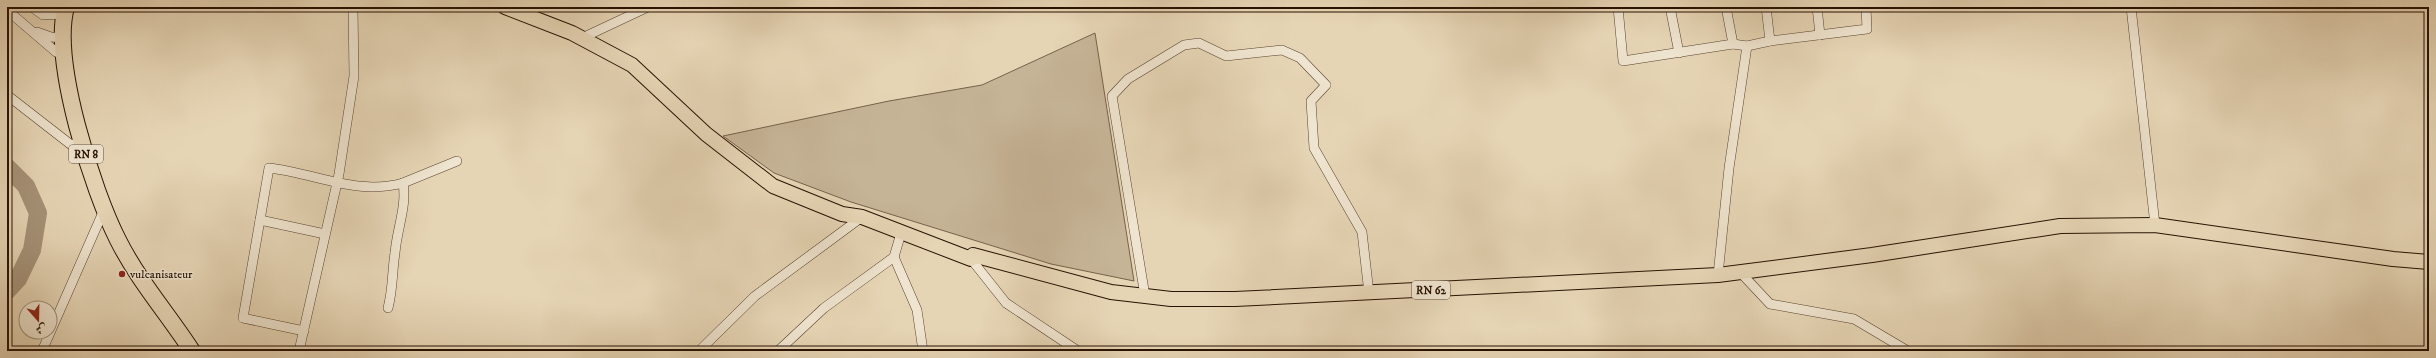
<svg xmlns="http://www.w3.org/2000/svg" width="2436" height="358" font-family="'IM FELL DW Pica',Amiri,serif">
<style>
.green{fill:#c6b497;stroke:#76624c}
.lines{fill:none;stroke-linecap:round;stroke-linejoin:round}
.river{stroke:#a59278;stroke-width:18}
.street-casing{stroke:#57422f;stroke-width:10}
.primary-casing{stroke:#271102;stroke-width:16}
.highway-casing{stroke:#271102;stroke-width:18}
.street{stroke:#efe4cf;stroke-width:9}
.primary{stroke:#e6d5b5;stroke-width:14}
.highway{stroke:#e6d5b5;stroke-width:16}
.poi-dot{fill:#8f2418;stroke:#efe4cf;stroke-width:1.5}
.labels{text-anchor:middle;stroke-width:3;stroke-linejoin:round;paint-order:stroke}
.shield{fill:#efe4cf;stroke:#635040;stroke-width:1}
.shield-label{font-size:11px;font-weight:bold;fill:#271102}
.poi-label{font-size:12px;fill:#271102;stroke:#efe4cf;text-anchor:start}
</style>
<rect width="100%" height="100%" fill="#e6d5b5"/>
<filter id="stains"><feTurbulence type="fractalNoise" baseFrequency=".005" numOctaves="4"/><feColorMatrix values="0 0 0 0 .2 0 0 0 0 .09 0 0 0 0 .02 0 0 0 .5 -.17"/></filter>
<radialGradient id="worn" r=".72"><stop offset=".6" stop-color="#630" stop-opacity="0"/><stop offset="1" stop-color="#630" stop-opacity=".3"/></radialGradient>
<polygon class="green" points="1095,33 1134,281 1051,264 851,202 774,173 723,136 889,101 982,85"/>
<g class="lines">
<polyline class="river" points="7,167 26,186 38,213 32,250 18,279 7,291"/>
<g class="street-casing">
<g id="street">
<polyline points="32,7 43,15 64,14"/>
<polyline points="1618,7 1623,61 1733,44 1747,46 1770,41 1867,29 1866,7"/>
<polyline points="1670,7 1679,53"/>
<polyline points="1726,7 1733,44"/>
<polyline points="1766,7 1770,41"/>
<polyline points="1817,7 1820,35"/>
<polyline points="2131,7 2155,225"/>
<polyline points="7,10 56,52 65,54"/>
<polyline points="37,32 51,37 64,38"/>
<polyline points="582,38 648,7"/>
<polyline points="7,95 70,144 83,146"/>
<polyline points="403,183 457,161"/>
<polyline points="260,220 325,234"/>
<polyline points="894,257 917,310 923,351"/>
<polyline points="971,259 1006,303 1078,351"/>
<polyline points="1740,272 1770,304 1854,319 1908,351"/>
<polyline points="1718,275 1729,168 1747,46"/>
<polyline points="1145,296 1112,96 1128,79 1184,45 1199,43 1226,56 1282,50 1300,58 1326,85 1311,101 1314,148 1362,232 1369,293"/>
<path d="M304,331L243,318L269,168C315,173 356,196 403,183C407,207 397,228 395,253C392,272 393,289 388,308"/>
<polyline points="42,351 104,210"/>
<polyline points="299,351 339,174 354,76 353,7"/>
<polyline points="699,351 755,296 862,217"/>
<polyline points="778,351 824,308 894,257 901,233"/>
</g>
</g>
<g class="primary-casing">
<polyline id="primary" points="505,7 572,33 632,65 706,134 773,186 842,214 862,217 971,259 973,255 1111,292 1171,299 1235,299 1718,275 1872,255 2060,226 2155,225 2393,259 2429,262"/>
</g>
<g class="highway-casing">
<path id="highway" d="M66,7C51,61 93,191 118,240C138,280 168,314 192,351"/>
</g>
<use href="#street" class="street"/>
<use href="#primary" class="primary"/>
<use href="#highway" class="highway"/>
</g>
<circle class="poi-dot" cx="122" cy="274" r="4"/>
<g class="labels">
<g class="shield">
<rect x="69" y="145" width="34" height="18" rx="3"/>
<rect x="1412" y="281" width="38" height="18" rx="3"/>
</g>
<g class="shield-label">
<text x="86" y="158">RN 8</text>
<text x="1431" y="294">RN 62</text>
</g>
<g class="poi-label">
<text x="130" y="278">vulcanisateur</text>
</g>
</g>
<rect width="2436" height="358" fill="none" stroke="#e6d5b5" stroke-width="24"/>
<rect x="8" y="8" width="2420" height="342" fill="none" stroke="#271102" stroke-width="2"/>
<rect x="12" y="12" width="2412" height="334" fill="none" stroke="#271102"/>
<g transform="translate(38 320) rotate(160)"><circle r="19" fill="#efe4cf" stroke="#9f907d"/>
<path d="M0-3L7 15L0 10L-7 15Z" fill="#8f2418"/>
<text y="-6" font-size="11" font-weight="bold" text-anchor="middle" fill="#271102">ش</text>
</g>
<rect width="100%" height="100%" filter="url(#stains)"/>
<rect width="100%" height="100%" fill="url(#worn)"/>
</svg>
